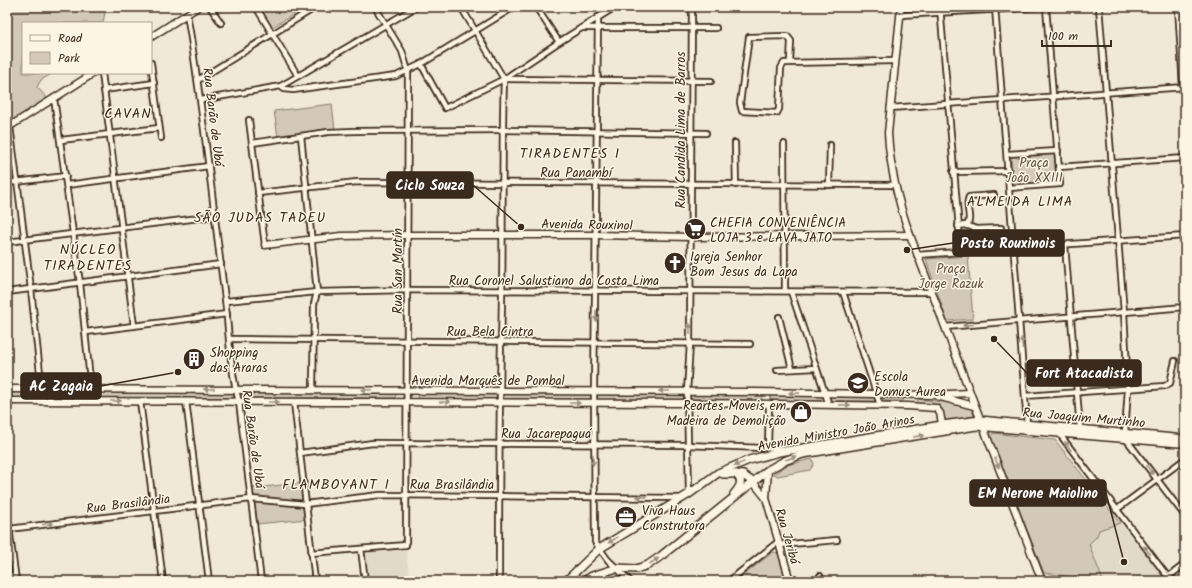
<svg xmlns="http://www.w3.org/2000/svg" width="1192" height="588" font-family="Kalam,sans-serif">
<style>
.built{fill:#e1d9c9}
.green{fill:#d2c9ba;stroke:#867a6c}
.lines{fill:none;stroke-linecap:round;stroke-linejoin:round}
.street-casing{stroke:#3b2a1e;stroke-width:8}
.secondary-casing{stroke:#3b2a1e;stroke-width:9}
.primary-casing{stroke:#3b2a1e;stroke-width:10}
.street{stroke:#fcf5e5;stroke-width:4.5}
.secondary{stroke:#fcf5e5;stroke-width:6}
.primary{stroke:#fcf5e5;stroke-width:7}
.oneway{fill:#9c9082}
.labels{text-anchor:middle;stroke-width:3;stroke-linejoin:round;paint-order:stroke}
.street-label{font-size:13px;fill:#3b2a1e;stroke:#fcf5e5}
.park-label{font-size:13px;fill:#615245;stroke:#fcf5e5}
.poi-label{font-size:13px;fill:#3b2a1e;stroke:#fcf5e5;text-anchor:start}
.neighbourhood-label{font-size:14px;letter-spacing:1px;fill:#3b2a1e;stroke:#fcf5e5}
.leader{fill:none;stroke:#3b2a1e;stroke-width:1.5}
.callout-dot{fill:#3b2a1e;stroke:#fcf5e5;stroke-width:1.5}
.callout{fill:#3b2a1e;stroke:#3b2a1e;stroke-width:1.5}
.callout-label{font-size:14px;text-anchor:middle;font-weight:bold;fill:#fff}
</style>
<rect width="100%" height="100%" fill="#f0e9d9"/>
<filter id="ink" filterUnits="userSpaceOnUse"><feTurbulence type="fractalNoise" baseFrequency=".025" numOctaves="2"/><feDisplacementMap in="SourceGraphic" scale="8" xChannelSelector="R" yChannelSelector="G"/><feConvolveMatrix kernelMatrix="1 2 1 2 8 2 1 2 1" color-interpolation-filters="sRGB"/></filter>
<g filter="url(#ink)">
<g class="built">
<polygon points="1120,523 1167,581 1103,581 1089,544 1097,536 1099,530"/>
<polygon points="405,545 410,581 369,581 365,550"/>
</g>
<g class="green">
<polygon points="7,7 106,7 103,23 23,23 23,73 53,73 41,80 37,87 48,99 7,124"/>
<polygon points="259,7 307,7 272,27"/>
<polygon points="332,104 335,130 278,137 274,111"/>
<polygon points="1054,153 1057,182 1012,185 1011,156"/>
<polygon points="968,256 973,319 947,321 926,259"/>
<polygon points="7,391 394,393 396,396 394,398 7,398"/>
<polygon points="419,393 762,395 762,401 418,399 417,396"/>
<polygon points="771,395 902,396 904,398 903,401 770,401"/>
<polygon points="919,399 944,402 972,409 974,416 944,422 941,407 939,405 915,404"/>
<polygon points="993,433 1055,440 1120,523 1099,530 1097,536 1089,544 1103,581 1044,573 991,437"/>
<polygon points="812,459 814,464 810,470 778,476 774,474 787,465"/>
<polygon points="302,483 307,519 257,524 252,488"/>
<polygon points="773,552 778,553 786,581 736,581"/>
</g>
<g class="lines">
<g class="street-casing">
<g id="street">
<polyline points="210,7 221,23"/>
<polyline points="256,7 298,76"/>
<polyline points="461,7 504,79"/>
<polyline points="536,7 559,42"/>
<polyline points="940,7 961,252"/>
<polyline points="995,7 1027,424"/>
<polyline points="1099,7 1124,312 1128,389 1125,433"/>
<polyline points="1178,7 1185,118"/>
<path d="M187,14C203,106 212,198 224,291C229,327 229,366 239,402L261,581"/>
<polyline points="900,15 1038,7"/>
<polyline points="598,17 594,391 595,542 608,560 630,581"/>
<polyline points="582,28 716,28"/>
<polyline points="790,62 791,41 787,36 749,37 740,103 742,111 777,113 779,109 781,68 784,63 894,61"/>
<polyline points="151,63 161,138"/>
<polyline points="421,64 445,108 504,79 559,42 615,7"/>
<polyline points="102,73 134,326"/>
<polyline points="505,79 711,81"/>
<polyline points="198,80 316,7"/>
<polyline points="281,86 284,89 293,90 396,76 421,64 514,7"/>
<polyline points="104,90 154,83"/>
<polyline points="54,98 80,283 91,389"/>
<polyline points="201,100 281,86 416,7"/>
<polyline points="890,108 1185,87"/>
<polyline points="249,120 265,245"/>
<polyline points="10,126 31,289 43,401"/>
<polyline points="301,136 317,292 314,304 313,390"/>
<polyline points="61,140 159,128"/>
<polyline points="252,143 328,132 355,131 503,130 706,133"/>
<polyline points="735,143 736,185"/>
<polyline points="784,144 785,291"/>
<polyline points="1008,154 1058,151"/>
<polyline points="1059,167 1185,158"/>
<polyline points="953,172 1008,171"/>
<polyline points="7,183 66,176"/>
<polyline points="67,185 209,166"/>
<polyline points="829,185 830,145"/>
<polyline points="1009,188 1060,184 1046,7"/>
<polyline points="258,193 357,182 894,185"/>
<polyline points="958,226 966,225 976,229 1001,228"/>
<path d="M967,226C973,216 964,206 969,197L994,195"/>
<polyline points="7,242 215,216"/>
<polyline points="1065,245 1080,429"/>
<polyline points="917,255 1185,236"/>
<polyline points="7,292 221,264"/>
<polyline points="791,292 829,405"/>
<polyline points="843,292 880,405"/>
<polyline points="226,301 317,292 408,290 931,292"/>
<polyline points="779,317 792,369"/>
<polyline points="945,327 1185,307"/>
<polyline points="86,332 227,314"/>
<polyline points="229,339 750,344"/>
<polyline points="777,370 816,368"/>
<polyline points="1025,396 1165,386 1170,383 1175,361"/>
<polyline points="140,401 163,581"/>
<polyline points="186,401 209,581"/>
<polyline points="294,402 315,581"/>
<polyline points="1058,432 1171,581"/>
<polyline points="1126,439 1185,516"/>
<polyline points="768,447 769,405"/>
<polyline points="300,453 373,443 687,445 786,449"/>
<polyline points="689,494 687,392 690,344 692,7"/>
<polyline points="1116,510 1185,459"/>
<polyline points="7,512 16,581"/>
<polyline points="9,529 251,499 305,504 380,495 681,498"/>
<polyline points="779,545 837,540"/>
<polyline points="361,549 365,581"/>
<polyline points="311,553 406,545 408,71 402,51 375,7"/>
<polyline points="7,576 15,575"/>
<polyline points="820,576 820,581"/>
<polyline points="1168,577 1185,564"/>
<path d="M499,581C499,501 499,422 501,342C504,254 501,167 504,79"/>
<polyline points="729,581 778,542"/>
</g>
</g>
<g class="secondary-casing">
<g id="secondary">
<path d="M901,7L888,133C890,169 898,202 910,235L1042,581"/>
<polyline points="151,37 198,7"/>
<polyline points="7,128 94,73"/>
<polyline points="265,245 341,236 409,235 596,235 691,237 910,235"/>
<polyline points="7,389 756,392 931,395 969,393"/>
<polyline points="937,396 974,406"/>
<polyline points="7,401 699,403 908,406 936,408 940,413 943,429"/>
<polyline points="48,401 52,392 59,389"/>
<polyline points="768,470 766,498 790,581"/>
<polyline points="753,482 766,498"/>
</g>
</g>
<g class="primary-casing">
<g id="primary">
<path d="M723,474H736C744,481 740,487 734,494"/>
<polyline points="736,474 743,475 753,482"/>
<polyline points="566,581 599,549 689,494 718,473 749,460 779,452 942,425 980,420 1185,439"/>
<polyline points="584,581 592,576 617,568 636,569 648,565 661,556 768,470 784,461 803,454 976,426 1179,443"/>
</g>
</g>
<use href="#street" class="street"/>
<use href="#secondary" class="secondary"/>
<use href="#primary" class="primary"/>
</g>
<defs><path id="oneway-solid" d="M-6-.8H1V-3.2L6.5 0L1 3.2V.8H-6Z"/></defs>
<g class="oneway">
<use href="#oneway-solid" transform="translate(596 316) rotate(90)"/>
<use href="#oneway-solid" transform="translate(968 325) rotate(175)"/>
<use href="#oneway-solid" transform="translate(690 329) rotate(-90)"/>
<use href="#oneway-solid" transform="translate(1022 343) rotate(-96)"/>
<use href="#oneway-solid" transform="translate(209 389) rotate(-180)"/>
<use href="#oneway-solid" transform="translate(367 390) rotate(-180)"/>
<use href="#oneway-solid" transform="translate(664 391) rotate(-180)"/>
<use href="#oneway-solid" transform="translate(794 393) rotate(-179)"/>
<use href="#oneway-solid" transform="translate(116 401)"/>
<use href="#oneway-solid" transform="translate(274 402)"/>
<use href="#oneway-solid" transform="translate(445 402)"/>
<use href="#oneway-solid" transform="translate(575 403)"/>
<use href="#oneway-solid" transform="translate(845 405) rotate(1)"/>
<use href="#oneway-solid" transform="translate(919 436) rotate(-9)"/>
<use href="#oneway-solid" transform="translate(1068 446) rotate(-125)"/>
<use href="#oneway-solid" transform="translate(791 458) rotate(-20)"/>
<use href="#oneway-solid" transform="translate(593 460) rotate(90)"/>
<use href="#oneway-solid" transform="translate(997 463) rotate(68)"/>
<use href="#oneway-solid" transform="translate(739 464) rotate(158)"/>
<use href="#oneway-solid" transform="translate(1150 470) rotate(53)"/>
<use href="#oneway-solid" transform="translate(642 497) rotate(-179)"/>
<use href="#oneway-solid" transform="translate(48 524) rotate(-7)"/>
<use href="#oneway-solid" transform="translate(613 540) rotate(148)"/>
<use href="#oneway-solid" transform="translate(1147 550) rotate(-128)"/>
<use href="#oneway-solid" transform="translate(654 561) rotate(-33)"/>
</g>
</g>
<defs>
<g id="supermarket-disc" transform="scale(1.15)"><circle r="9.5" fill="#3b2a1e" stroke="#fcf5e5"/><path d="M-6-5.5h2.5l.6 2H6L4.5 2H-2.5L-4.4-4H-6ZM-1.5 3.2a1.3 1.3 0 1 0 .1 0ZM3 3.2a1.3 1.3 0 1 0 .1 0Z" fill="#fff"/></g>
<g id="church-disc" transform="scale(1.15)"><circle r="9.5" fill="#3b2a1e" stroke="#fcf5e5"/><path d="M-1.2-6h2.4v3.5h3.3v2.4h-3.3V6h-2.4V-.1h-3.3v-2.4h3.3Z" fill="#fff"/></g>
<g id="building-disc" transform="scale(1.15)"><circle r="9.5" fill="#3b2a1e" stroke="#fcf5e5"/><path d="M-4-6H4V6H1V3H-1V6H-4ZM-2.5-4.3h1.7v1.8h-1.7ZM.8-4.3h1.7v1.8H.8ZM-2.5-1h1.7V.8h-1.7ZM.8-1h1.7V.8H.8Z" fill="#fff"/></g>
<g id="school-disc" transform="scale(1.15)"><circle r="9.5" fill="#3b2a1e" stroke="#fcf5e5"/><path d="M0-5L7-2L0 1L-7-2ZM-4 1L0 2.5L4 1V4Q0 6-4 4Z" fill="#fff"/></g>
<g id="shop-disc" transform="scale(1.15)"><circle r="9.5" fill="#3b2a1e" stroke="#fcf5e5"/><path d="M-5-2.5h2.3a2.7 3.5 0 0 1 5.4 0H5L5.5 6h-11ZM-1.5-2.5h3a1.5 2.3 0 0 0-3 0Z" fill="#fff"/></g>
<g id="office-disc" transform="scale(1.15)"><circle r="9.5" fill="#3b2a1e" stroke="#fcf5e5"/><path d="M-6-3h4V-5.5h4V-3h4V5H-6ZM-1-4.5V-3h2v-1.5ZM-6 0V1H6V0Z" fill="#fff"/></g>
</defs>
<g fill-rule="evenodd">
<use href="#supermarket-disc" x="695" y="229"/>
<use href="#church-disc" x="675" y="263"/>
<use href="#building-disc" x="194" y="359"/>
<use href="#school-disc" x="858" y="383"/>
<use href="#shop-disc" x="801" y="412"/>
<use href="#office-disc" x="626" y="517"/>
</g>
<g class="labels">
<g class="street-label">
<text transform="translate(214 117) rotate(83)" y="5">Rua Barão de Ubá</text>
<text transform="translate(680 130) rotate(-90)" y="5">Rua Candida Lima de Barros</text>
<text x="576" y="177">Rua Panambí</text>
<text transform="translate(587 224) rotate(1)" y="5">Avenida Rouxinol</text>
<text transform="translate(397 271) rotate(-90)" y="5">Rua San Martín</text>
<text x="554" y="285">Rua Coronel Salustiano da Costa Lima</text>
<text x="490" y="336">Rua Bela Cintra</text>
<text x="488" y="385">Avenida Marquês de Pombal</text>
<text transform="translate(1084 417) rotate(5)" y="5">Rua Joaquim Murtinho</text>
<text transform="translate(836 432) rotate(-10)" y="5">Avenida Ministro João Arinos</text>
<text x="546" y="438">Rua Jacarepaguá</text>
<text transform="translate(254 439) rotate(82)" y="5">Rua Barão de Ubá</text>
<text x="452" y="489">Rua Brasilândia</text>
<text transform="translate(128 503) rotate(-7)" y="5">Rua Brasilândia</text>
<text transform="translate(788 536) rotate(74)" y="5">Rua Jeribá</text>
</g>
<g class="park-label">
<text x="1034" y="167">Praça<tspan x="1034" dy="15">João XXIII</tspan></text>
<text x="951" y="273">Praça<tspan x="951" dy="15">Jorge Razuk</tspan></text>
</g>
<g class="poi-label">
<text x="710" y="227">CHEFIA CONVENIÊNCIA<tspan x="710" dy="15">LOJA 3 e LAVA JATO</tspan></text>
<text x="690" y="261">Igreja Senhor<tspan x="690" dy="15">Bom Jesus da Lapa</tspan></text>
<text x="210" y="357">Shopping<tspan x="210" dy="15">das Araras</tspan></text>
<text x="874" y="381">Escola<tspan x="874" dy="15">Domus Aurea</tspan></text>
<text x="786" y="410" text-anchor="end">Reartes Moveis em<tspan x="786" dy="15">Madeira de Demolição</tspan></text>
<text x="642" y="515">Viva Haus<tspan x="642" dy="15">Construtora</tspan></text>
</g>
<g class="neighbourhood-label">
<text x="128" y="118">CAVAN</text>
<text x="570" y="158">TIRADENTES I</text>
<text x="1020" y="206">ALMEIDA LIMA</text>
<text x="260" y="222">SÃO JUDAS TADEU</text>
<text x="88" y="254">NÚCLEO<tspan x="88" dy="16">TIRADENTES</tspan></text>
<text x="336" y="489">FLAMBOYANT I</text>
</g>
</g>
<path class="leader" d="M521 227L473 185M907 250L953 243M994 339L1027 373M178 372L101 386M1124 562L1106 493"/>
<g class="callout-dot">
<circle cx="521" cy="227" r="4"/>
<circle cx="907" cy="250" r="4"/>
<circle cx="994" cy="339" r="4"/>
<circle cx="178" cy="372" r="4"/>
<circle cx="1124" cy="562" r="4"/>
</g>
<g class="callout">
<rect x="387" y="172" width="86" height="26" rx="4"/>
<rect x="953" y="230" width="111" height="26" rx="4"/>
<rect x="1027" y="360" width="114" height="26" rx="4"/>
<rect x="21" y="373" width="80" height="26" rx="4"/>
<rect x="970" y="480" width="136" height="26" rx="4"/>
</g>
<g class="callout-label">
<text x="430" y="190">Ciclo Souza</text>
<text x="1008" y="248">Posto Rouxinois</text>
<text x="1084" y="378">Fort Atacadista</text>
<text x="61" y="391">AC Zagaia</text>
<text x="1038" y="498">EM Nerone Maiolino</text>
</g>
<rect width="1192" height="588" fill="none" stroke="#fcf5e5" stroke-width="24"/>
<rect x="12" y="12" width="1168" height="564" fill="none" stroke="#3b2a1e" stroke-width="1.5" filter="url(#ink)"/>
<rect x="22" y="22" width="130" height="52" fill="#fcf5e5" stroke="#afa495"/>
<rect x="30" y="35" width="20" height="6" fill="#fcf5e5" stroke="#afa495"/>
<text x="58" y="42" font-size="12" fill="#3b2a1e">Road</text>
<rect x="30" y="52" width="20" height="12" fill="#d2c9ba" stroke="#afa495"/>
<text x="58" y="62" font-size="12" fill="#3b2a1e">Park</text>
<path d="M1042 40v6h69v-6" fill="none" stroke="#3b2a1e" stroke-width="2"/>
<text x="1048" y="40" font-size="12" fill="#3b2a1e" stroke="#fcf5e5" stroke-width="3" paint-order="stroke">100 m</text>
</svg>
